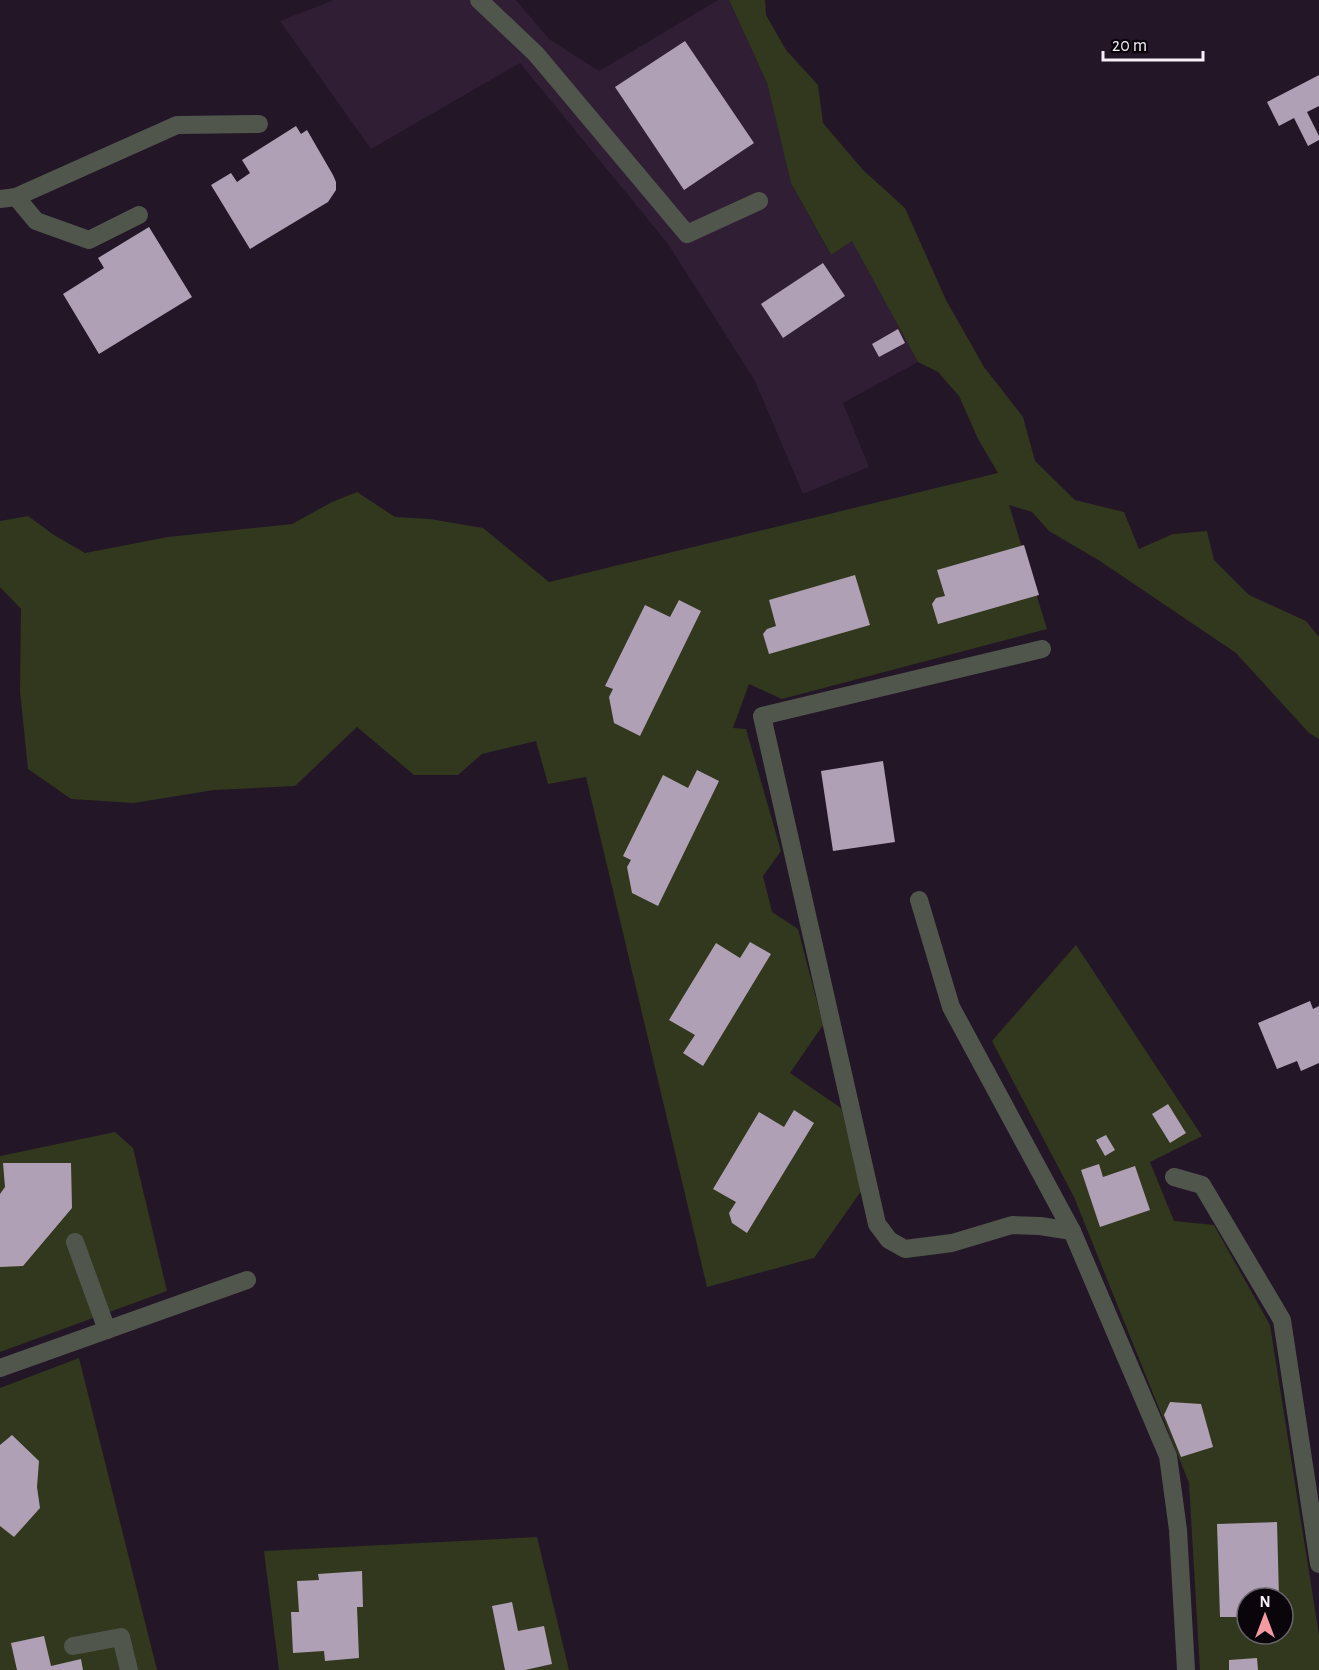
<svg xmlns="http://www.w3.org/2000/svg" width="1319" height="1670" font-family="'Alegreya Sans',sans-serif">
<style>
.built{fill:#2f1e34}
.green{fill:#31381d;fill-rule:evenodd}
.building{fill:#b0a0b6}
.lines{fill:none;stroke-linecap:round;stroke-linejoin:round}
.service{stroke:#51564c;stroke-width:18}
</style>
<rect width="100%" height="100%" fill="#231627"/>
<polygon class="built" points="334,0 516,0 549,39 599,71 718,0 729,0 767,83 791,183 830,254 852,240 918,362 843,403 869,467 803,494 755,381 668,244 520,63 371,149 280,21"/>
<g class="green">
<polygon points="729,0 765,0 766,15 786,50 818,85 823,123 863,170 905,208 946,300 984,367 1023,417 1035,461 1075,500 1124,512 1139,549 1173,534 1207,531 1214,560 1249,595 1306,621 1319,637 1319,739 1309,733 1236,653 1100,561 1049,531 1032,512 1009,505 1047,629 782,699 749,684 733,728 746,729 781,851 763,876 772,912 798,929 823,1025 790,1073 841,1108 862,1190 814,1258 707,1287 586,777 548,784 536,741 482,754 458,775 414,775 357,727 295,786 214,790 134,803 71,799 28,769 20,691 21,609 0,587 0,521 28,516 54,535 85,553 168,537 292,524 332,502 357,492 395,517 430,519 483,528 549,582 998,473 978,439 959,396 938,372 918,362 852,241 831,255 791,183 767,83"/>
<path d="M1076,945L1202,1136L1150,1162L1174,1221L1214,1225L1270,1325L1319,1635V1670H1200L1189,1483L1074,1197L992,1041ZM1247,1598H1283V1634H1247Z"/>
<polygon points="115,1132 133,1148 167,1291 0,1352 0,1156"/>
<polygon points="79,1358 157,1670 0,1670 0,1388"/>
<polygon points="537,1537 569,1670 279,1670 264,1551"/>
</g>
<g class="building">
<polygon points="685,41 754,143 684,190 615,87"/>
<polygon points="1319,75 1319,106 1307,112 1319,136 1319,140 1308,146 1294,118 1279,126 1267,102"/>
<polygon points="296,126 301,134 307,130 333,175 336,182 336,190 328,202 250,249 211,185 231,173 237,182 250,173 242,160"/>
<polygon points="149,227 192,297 99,354 63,294 104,268 98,258"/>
<polygon points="823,263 845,296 783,338 761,304"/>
<polygon points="898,329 905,343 879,357 872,344"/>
<polygon points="1024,545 1039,595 938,624 932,604 936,598 945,596 937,570"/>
<polygon points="855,575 870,625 769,654 763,634 767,629 776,626 769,600"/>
<polygon points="679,600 701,611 640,736 614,723 609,697 613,689 605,686 645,605 670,617"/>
<polygon points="883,761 895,842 833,851 821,771"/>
<polygon points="697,770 719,781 658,906 632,893 627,867 631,860 623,856 663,775 688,788"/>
<polygon points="750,942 771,954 703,1066 683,1053 695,1035 669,1020 716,943 740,958"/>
<polygon points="1310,1001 1313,1009 1319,1006 1319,1063 1301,1071 1297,1061 1277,1069 1258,1023"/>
<polygon points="1168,1104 1186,1133 1170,1143 1152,1114"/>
<polygon points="794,1110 814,1123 747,1233 732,1223 729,1213 736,1202 713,1189 759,1112 784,1127"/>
<polygon points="1106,1135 1115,1150 1105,1156 1096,1140"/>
<polygon points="3,1163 71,1163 72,1208 23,1266 0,1267 0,1194 5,1187"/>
<polygon points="1099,1164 1103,1177 1135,1166 1150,1210 1100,1227 1081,1170"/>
<polygon points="1170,1402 1201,1404 1213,1447 1181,1457 1164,1415"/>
<polygon points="12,1435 39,1461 37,1487 40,1508 14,1537 0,1526 0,1445"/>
<polygon points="1277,1522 1279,1597 1247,1598 1247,1617 1220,1617 1217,1524"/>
<polygon points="362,1571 363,1607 357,1607 359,1658 325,1661 324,1651 293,1653 291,1612 299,1612 297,1581 319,1580 318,1574"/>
<polygon points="512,1602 518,1631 544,1626 552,1664 525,1670 505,1670 492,1606"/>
<polygon points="44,1636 51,1666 81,1659 83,1670 17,1670 11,1643"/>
<polygon points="1257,1658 1258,1670 1229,1670 1229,1660"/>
</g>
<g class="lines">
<g class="service">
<polyline points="479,0 536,54 687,234 759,201"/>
<polyline points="16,197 36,221 89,240 139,215"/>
<polyline points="0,199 16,197 177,125 259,124"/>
<polyline points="1042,649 762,716 877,1224 889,1240 905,1249 952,1243 1012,1225 1040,1226 1072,1231"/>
<polyline points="919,900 951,1007 1072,1231 1168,1456 1178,1530 1186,1670"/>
<polyline points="1174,1177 1202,1185 1282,1320 1319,1564"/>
<polyline points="75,1242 107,1330"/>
<polyline points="0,1368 247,1280"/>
<polyline points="73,1646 121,1637 129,1670"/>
</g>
</g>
<g transform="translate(1265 1616)"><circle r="28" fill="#09050b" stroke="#69636b" stroke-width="1.5"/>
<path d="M0-4.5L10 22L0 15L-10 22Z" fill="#f49aa1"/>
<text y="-9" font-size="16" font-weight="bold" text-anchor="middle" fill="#f8effa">N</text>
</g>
<path d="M1103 51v9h100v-9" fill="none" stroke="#f8effa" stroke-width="3"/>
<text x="1112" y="51" font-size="18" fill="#f8effa" stroke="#09050b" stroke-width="4.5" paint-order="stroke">20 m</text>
</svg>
